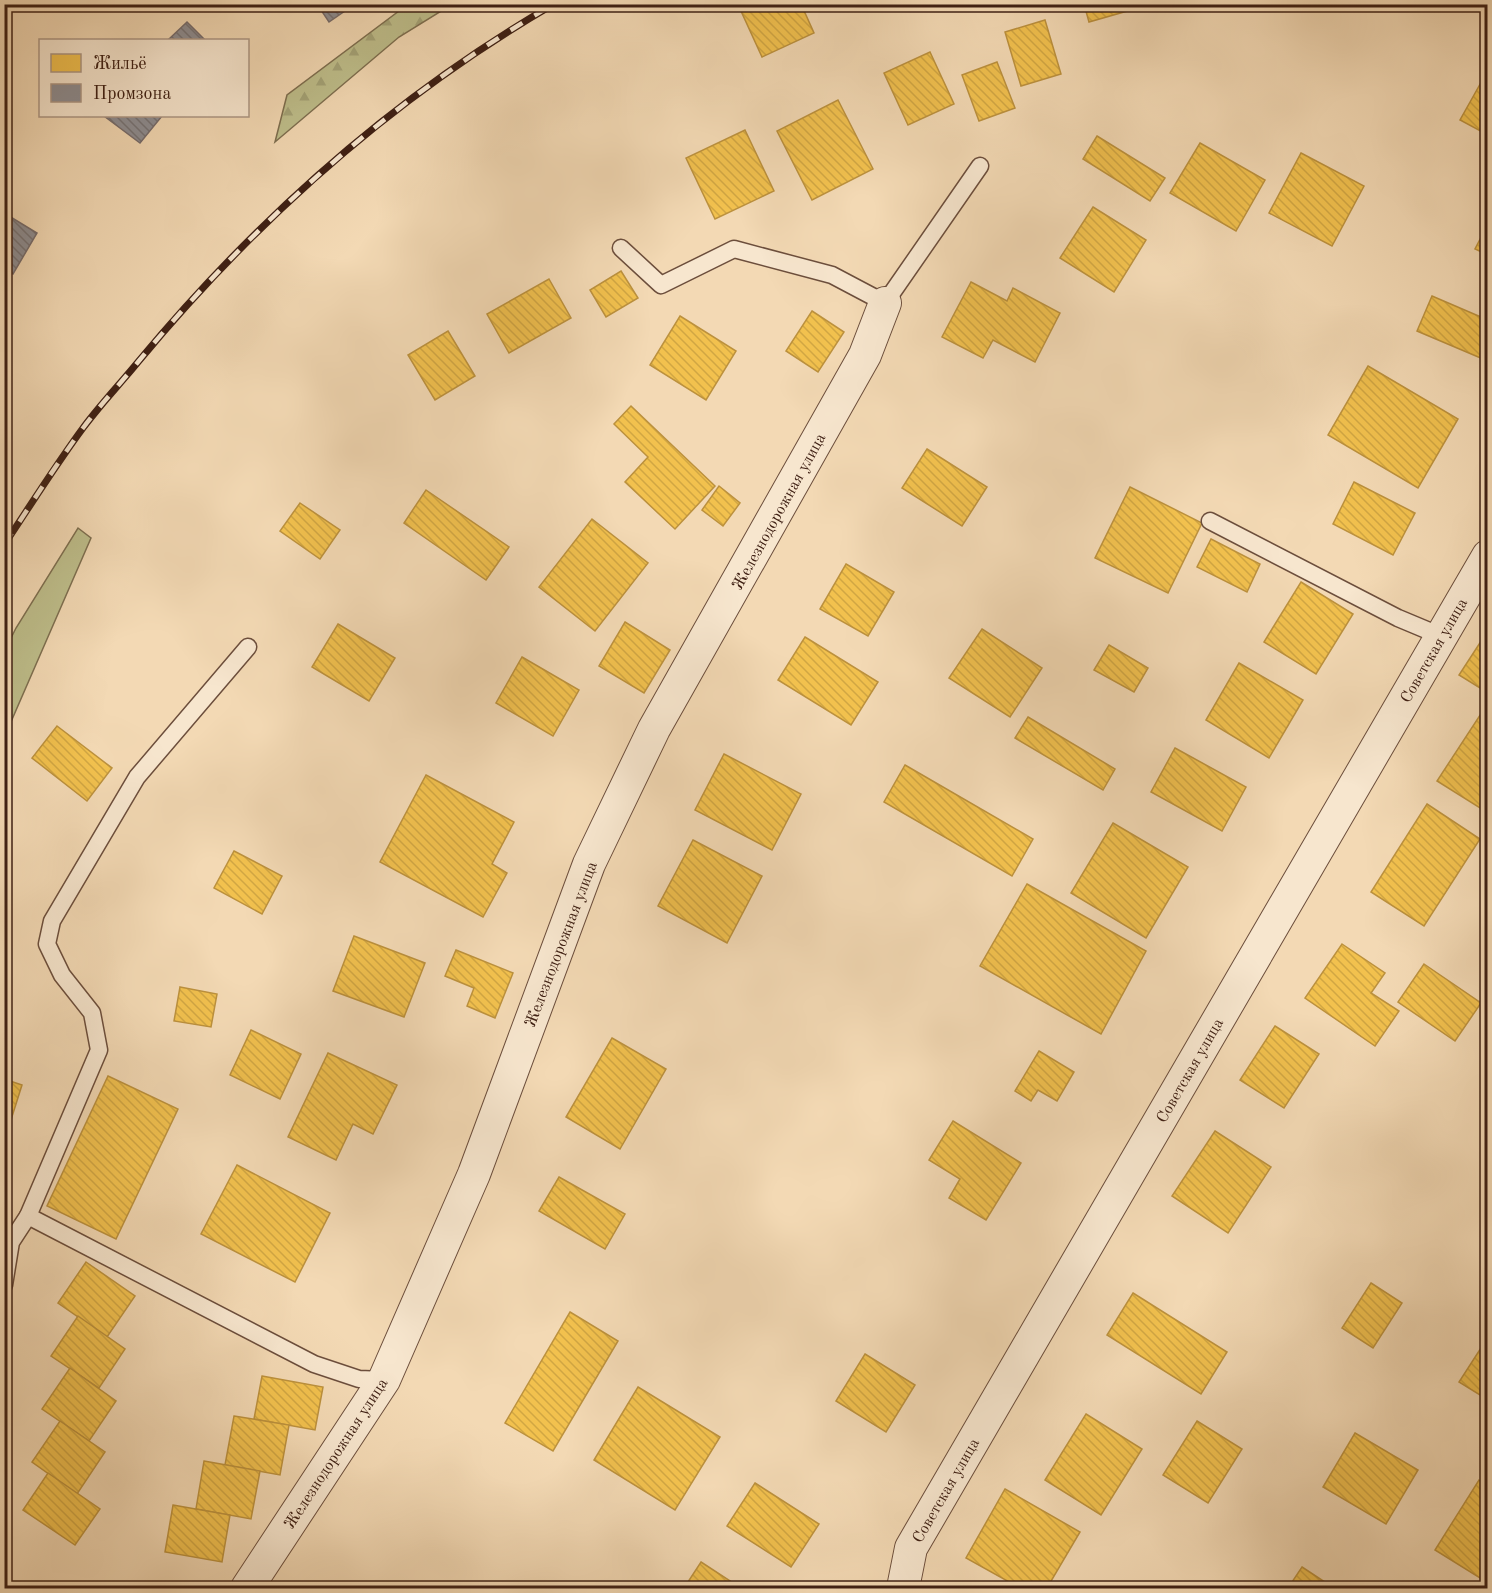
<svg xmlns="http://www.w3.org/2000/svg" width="1492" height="1593" font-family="'Old Standard TT',serif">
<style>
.grass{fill:#bebe8b;stroke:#7e6f50;stroke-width:1.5}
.forest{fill:url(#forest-firs);stroke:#7e6f50;stroke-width:1.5}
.homes{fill:url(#homes-back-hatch);stroke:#bc913d;stroke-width:1.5}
.industry{fill:url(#industry-back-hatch);stroke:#766c6c;stroke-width:1.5}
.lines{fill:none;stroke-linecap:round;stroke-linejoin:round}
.service-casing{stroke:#6c4e3c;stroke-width:19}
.minor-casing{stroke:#6c4e3c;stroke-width:34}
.service{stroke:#f7e6ce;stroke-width:16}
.minor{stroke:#f7e6ce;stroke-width:32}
.rail-casing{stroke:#3f2014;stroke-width:7}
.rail{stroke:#f7e6ce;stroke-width:4.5;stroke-dasharray:14;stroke-linecap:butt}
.labels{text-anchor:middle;stroke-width:6;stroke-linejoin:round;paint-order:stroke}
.street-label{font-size:16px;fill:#3f2014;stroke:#f7e6ce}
</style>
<defs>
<pattern id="forest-firs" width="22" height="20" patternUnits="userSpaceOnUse" patternTransform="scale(1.5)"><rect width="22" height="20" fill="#bebe8b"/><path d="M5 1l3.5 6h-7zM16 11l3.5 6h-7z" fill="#a4a377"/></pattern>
<pattern id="homes-back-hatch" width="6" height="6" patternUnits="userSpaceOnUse" patternTransform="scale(1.5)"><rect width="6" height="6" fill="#f2c14e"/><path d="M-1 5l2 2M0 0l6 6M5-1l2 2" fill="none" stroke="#d1a643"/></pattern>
<pattern id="industry-back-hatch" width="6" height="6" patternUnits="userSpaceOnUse" patternTransform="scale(1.5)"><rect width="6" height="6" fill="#8d8d92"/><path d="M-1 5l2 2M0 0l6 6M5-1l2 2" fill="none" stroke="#757376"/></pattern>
</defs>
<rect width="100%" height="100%" fill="#f3d9b4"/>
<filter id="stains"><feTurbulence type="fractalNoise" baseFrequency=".00333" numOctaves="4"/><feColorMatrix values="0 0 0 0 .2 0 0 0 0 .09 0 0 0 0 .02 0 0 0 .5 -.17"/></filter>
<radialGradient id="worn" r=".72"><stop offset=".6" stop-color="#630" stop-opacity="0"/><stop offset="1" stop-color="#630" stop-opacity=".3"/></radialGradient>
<polygon class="grass" points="78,528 91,538 7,731 5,740 5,650 16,628"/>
<polygon class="forest" points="407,5 451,5 399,37 275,142 287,95"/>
<g class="homes">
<polygon points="756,4 801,4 814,33 762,57 741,11"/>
<polygon points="1084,4 1144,4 1145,6 1089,22"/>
<polygon points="1045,20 1061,74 1021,86 1005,32"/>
<polygon points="930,52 954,104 908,125 884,73"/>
<polygon points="997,62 1015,108 979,121 962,75"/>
<polygon points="1488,70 1488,135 1460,120"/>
<polygon points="838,100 873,169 812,200 777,131"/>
<polygon points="745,130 774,191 715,219 686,158"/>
<polygon points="1097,136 1165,178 1150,201 1083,159"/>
<polygon points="1200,143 1265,180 1236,231 1170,193"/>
<polygon points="1301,153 1364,186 1332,246 1269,213"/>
<polygon points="1093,207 1146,240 1114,292 1060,258"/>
<polygon points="1488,224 1488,255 1475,249"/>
<polygon points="621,271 638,298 606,317 590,290"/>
<polygon points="549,279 571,318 509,353 487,314"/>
<polygon points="971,282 1007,301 1013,288 1060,313 1035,362 993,340 983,358 942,337"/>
<polygon points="1432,296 1488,320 1488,349 1483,359 1417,331"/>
<polygon points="812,311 844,332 818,372 786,351"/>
<polygon points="680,316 736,351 706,400 650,365"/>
<polygon points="448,331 475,376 435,400 408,355"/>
<polygon points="1368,366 1458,419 1418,488 1328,435"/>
<polygon points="631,406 715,486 675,529 625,482 648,457 614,424"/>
<polygon points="927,449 987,487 962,526 902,488"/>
<polygon points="1354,482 1415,513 1393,555 1333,524"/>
<polygon points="719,486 740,503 723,526 702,510"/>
<polygon points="1130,487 1202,523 1168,593 1095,558"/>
<polygon points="426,490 509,547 486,580 404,523"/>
<polygon points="300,503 340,530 320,559 280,531"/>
<polygon points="592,519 648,563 595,631 539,587"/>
<polygon points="1211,539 1260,564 1247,592 1197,567"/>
<polygon points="846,564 894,592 868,636 820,609"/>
<polygon points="1301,582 1353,614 1316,674 1264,642"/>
<polygon points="625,622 670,650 644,693 599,666"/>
<polygon points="338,624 395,658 369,701 312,667"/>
<polygon points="982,629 1042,668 1010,717 949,678"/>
<polygon points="1487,632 1488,632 1488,693 1459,675"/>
<polygon points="805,637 878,682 851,725 778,680"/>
<polygon points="1109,645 1148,668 1134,692 1094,670"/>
<polygon points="522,657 579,690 553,736 496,703"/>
<polygon points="1239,663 1303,700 1269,758 1206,720"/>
<polygon points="1488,703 1488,813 1437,781"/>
<polygon points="1028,717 1115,769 1103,790 1015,738"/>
<polygon points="57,726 112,768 87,801 32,758"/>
<polygon points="1175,748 1246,787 1222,831 1151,792"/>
<polygon points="724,754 801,794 772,850 695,810"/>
<polygon points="905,765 1033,839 1012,876 884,802"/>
<polygon points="426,775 514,822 492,864 507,873 483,917 380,862"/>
<polygon points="1427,804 1480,839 1424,926 1371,892"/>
<polygon points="1113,823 1188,867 1146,938 1071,893"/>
<polygon points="693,840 762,876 727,943 658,906"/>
<polygon points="234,851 282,876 262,914 214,888"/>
<polygon points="1027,884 1146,951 1101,1034 980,966"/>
<polygon points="354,936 425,963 404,1017 333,991"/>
<polygon points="1342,944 1385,973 1371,993 1399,1011 1375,1046 1305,998"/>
<polygon points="456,950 513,973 495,1018 467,1006 474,988 445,976"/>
<polygon points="1424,964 1481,1003 1455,1041 1398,1002"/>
<polygon points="180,987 217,994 211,1027 174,1021"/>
<polygon points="1275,1026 1319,1054 1284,1108 1240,1080"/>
<polygon points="251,1030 301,1054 280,1099 230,1075"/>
<polygon points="612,1038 666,1069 620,1149 566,1117"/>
<polygon points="1039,1051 1074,1072 1057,1101 1038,1090 1031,1101 1015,1091"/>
<polygon points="328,1053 397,1085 373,1134 353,1124 336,1160 288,1137"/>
<polygon points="108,1076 178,1109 116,1239 47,1206"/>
<polygon points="4,1079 22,1085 4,1142"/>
<polygon points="953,1121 1021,1163 986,1220 949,1198 960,1179 929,1160"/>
<polygon points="1215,1131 1271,1167 1228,1233 1172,1196"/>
<polygon points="237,1165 330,1213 295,1282 201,1234"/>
<polygon points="559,1177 625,1214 605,1249 539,1211"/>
<polygon points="86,1262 135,1296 107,1337 58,1303"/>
<polygon points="1371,1283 1402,1303 1373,1348 1342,1328"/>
<polygon points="1133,1293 1227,1352 1201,1394 1107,1335"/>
<polygon points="570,1312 618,1341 553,1451 505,1423"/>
<polygon points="78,1316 125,1349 99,1388 51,1356"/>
<polygon points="1488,1337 1488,1400 1459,1382"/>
<polygon points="865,1354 915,1385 886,1432 836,1401"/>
<polygon points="70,1368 116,1401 89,1441 42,1409"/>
<polygon points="262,1376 323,1387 315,1430 254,1419"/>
<polygon points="638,1387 720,1437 675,1510 594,1460"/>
<polygon points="1086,1414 1142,1449 1101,1515 1045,1480"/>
<polygon points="234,1416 289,1425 280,1475 225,1465"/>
<polygon points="60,1421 105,1452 77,1494 32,1462"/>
<polygon points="1197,1421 1242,1449 1208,1503 1163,1475"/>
<polygon points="1355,1433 1418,1470 1386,1524 1323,1487"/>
<polygon points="204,1461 260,1471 251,1519 196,1509"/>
<polygon points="48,1473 100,1509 75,1545 23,1510"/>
<polygon points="1479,1480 1488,1486 1488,1583 1435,1550"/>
<polygon points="755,1483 819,1524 791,1567 727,1526"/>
<polygon points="1005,1489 1080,1532 1047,1588 1020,1588 966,1558"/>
<polygon points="173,1505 230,1515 222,1562 165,1552"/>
<polygon points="701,1562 738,1586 736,1588 684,1588"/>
<polygon points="1302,1567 1334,1588 1288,1588"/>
</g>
<g class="industry">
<polygon points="317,4 355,4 329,22"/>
<polygon points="187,22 205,40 168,40"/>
<polygon points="104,116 162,116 140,143"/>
<polygon points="4,213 37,233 13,274 4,269"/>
</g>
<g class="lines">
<g class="service-casing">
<g id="service">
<polyline points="621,248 661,285 734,249 832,275 885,303 980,166"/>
<polyline points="1210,521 1398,618 1441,636"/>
<polyline points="248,647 137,777 52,921 47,944 62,975 92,1013 99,1050 28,1216 314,1364 359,1379 384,1380"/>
<polyline points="4,1285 11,1242 28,1216"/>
</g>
</g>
<g class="minor-casing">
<g id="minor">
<polyline points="247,1588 384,1380 474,1174 589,864 654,729 865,355 885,303"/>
<polyline points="903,1588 911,1548 1488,556"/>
</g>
</g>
<use href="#service" class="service"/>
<use href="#minor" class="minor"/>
<g class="rail-casing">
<path id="rail" d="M4,545C30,506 55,466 83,428C100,405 120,384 138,362C255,221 395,96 554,4"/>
</g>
<use href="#rail" class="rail"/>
</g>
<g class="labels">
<g class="street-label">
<text transform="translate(778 511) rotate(-61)" y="6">Железнодорожная улица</text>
<text transform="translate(1433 650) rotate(-60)" y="6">Советская улица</text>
<text transform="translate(560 944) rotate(-69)" y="6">Железнодорожная улица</text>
<text transform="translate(1189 1070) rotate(-60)" y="6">Советская улица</text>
<text transform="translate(335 1453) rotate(-57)" y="6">Железнодорожная улица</text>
<text transform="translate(945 1490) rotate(-60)" y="6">Советская улица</text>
</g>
</g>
<rect width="1492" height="1593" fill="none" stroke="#f3d9b4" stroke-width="24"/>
<rect x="6" y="6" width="1480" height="1581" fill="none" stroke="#3f2014" stroke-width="3"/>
<rect x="12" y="12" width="1468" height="1569" fill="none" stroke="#3f2014" stroke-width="1.5"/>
<rect x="39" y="39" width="210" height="78" fill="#f7e6ce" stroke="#ad9784" stroke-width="1.5"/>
<rect x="51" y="54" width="30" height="18" fill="#f2c14e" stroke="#ad9784" stroke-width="1.5"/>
<text x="93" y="69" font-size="18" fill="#3f2014">Жильё</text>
<rect x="51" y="84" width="30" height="18" fill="#8d8d92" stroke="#ad9784" stroke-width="1.5"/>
<text x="93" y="99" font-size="18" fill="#3f2014">Промзона</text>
<rect width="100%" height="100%" filter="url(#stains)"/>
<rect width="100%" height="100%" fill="url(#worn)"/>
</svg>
